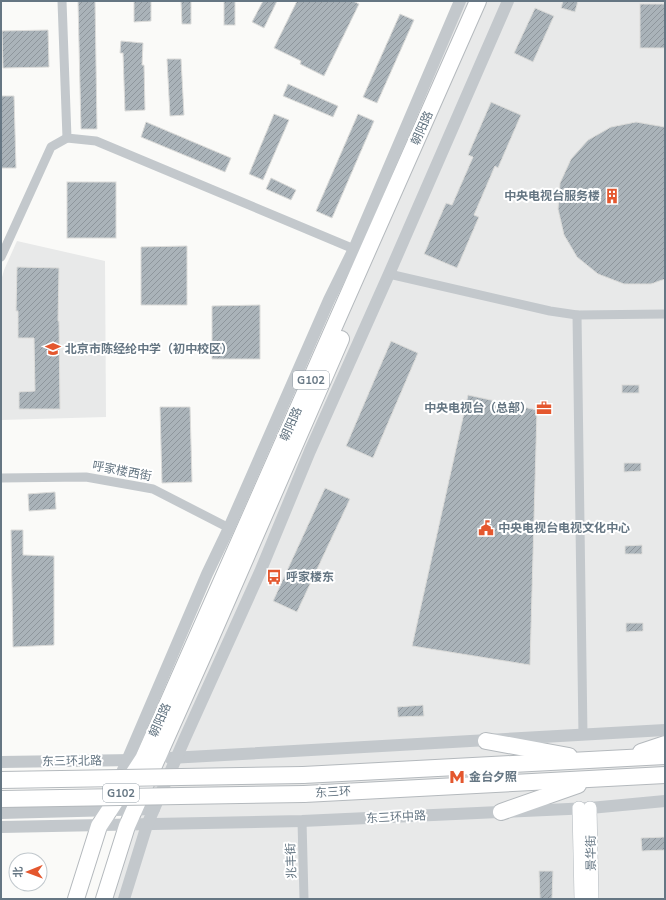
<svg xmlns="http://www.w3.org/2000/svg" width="666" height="900" font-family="'Nunito Sans','Noto Sans SC',sans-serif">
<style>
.built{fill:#e8e9e9}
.building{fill:url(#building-hatch);stroke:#dcdcda}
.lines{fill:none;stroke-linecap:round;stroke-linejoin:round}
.secondary-casing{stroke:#b3babf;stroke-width:14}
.trunk-casing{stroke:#b4b9bd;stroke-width:18}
.minor{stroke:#c3c8cc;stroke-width:9}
.tertiary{stroke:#c3c8cc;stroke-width:12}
.secondary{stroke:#fff;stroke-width:13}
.trunk{stroke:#fff;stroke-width:16}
.trunk-bridge-casing{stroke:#b4b9bd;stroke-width:18;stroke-linecap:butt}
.trunk-bridge{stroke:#fff;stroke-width:16}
.labels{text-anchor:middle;stroke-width:4;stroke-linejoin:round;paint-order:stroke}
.shield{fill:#fff;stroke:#939fa8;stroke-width:1}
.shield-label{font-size:11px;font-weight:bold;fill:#657683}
.street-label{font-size:12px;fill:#657683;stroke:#fff}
.poi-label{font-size:12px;font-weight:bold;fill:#657683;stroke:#fff;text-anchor:start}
</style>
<defs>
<pattern id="building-hatch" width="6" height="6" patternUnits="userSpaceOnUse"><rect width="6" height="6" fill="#aab3b9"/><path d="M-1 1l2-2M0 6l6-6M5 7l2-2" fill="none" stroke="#8e969c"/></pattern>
</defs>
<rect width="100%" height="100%" fill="#fafaf8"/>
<g class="built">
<polygon points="462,1 665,1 665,899 103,899 117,856"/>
<polygon points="17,241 105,261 106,417 1,420 1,281 4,270"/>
</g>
<g class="building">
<polygon points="78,1 95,1 97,129 81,129"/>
<polygon points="134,1 151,1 151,21 134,22"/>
<polygon points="181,1 191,1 191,24 182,24"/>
<rect x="224" y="1" width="11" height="24"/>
<polygon points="263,1 277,1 264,28 252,22"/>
<polygon points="297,1 353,1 359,4 324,76 300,64 301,61 274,48"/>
<polygon points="563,1 578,1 575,12 561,8"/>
<rect x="640" y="4" width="25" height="44"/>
<polygon points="535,8 554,16 533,62 514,53"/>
<polygon points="400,14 414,20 377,103 363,97"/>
<polygon points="48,30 49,67 3,68 2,31"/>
<polygon points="121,41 143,43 142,65 144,65 145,110 125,111 123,53 120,53"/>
<polygon points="167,59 181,59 184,115 170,116"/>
<polygon points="288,84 338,106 333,117 283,96"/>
<polygon points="1,96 14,96 16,168 1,168"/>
<polygon points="491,102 521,115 498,168 495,166 474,215 479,217 457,268 424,254 446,203 452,205 473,157 468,155"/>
<polygon points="274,114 289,120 263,180 249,174"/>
<polygon points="358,114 374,121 332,218 316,211"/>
<polygon points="146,122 231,158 225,172 141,137"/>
<polygon points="636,122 665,127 665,279 651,284 624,284 598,274 577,257 564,235 558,209 560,183 571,159 588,140 611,127"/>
<polygon points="271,178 296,190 291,200 266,189"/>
<rect x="67" y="182" width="49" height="56"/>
<polygon points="187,246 187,305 141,305 141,247"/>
<polygon points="17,267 59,268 58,321 59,321 60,409 19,409 19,392 35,391 34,338 18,338 18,311 16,311"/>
<polygon points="260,305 260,359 212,359 212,306"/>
<polygon points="391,341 418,353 373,458 346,446"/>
<rect x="622" y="385" width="17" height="8"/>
<polygon points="468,395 537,410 530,665 412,646"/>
<polygon points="160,407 190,407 192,482 162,483"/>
<polygon points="624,463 641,463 641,471 624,472"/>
<polygon points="325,488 350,499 297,612 273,601"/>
<polygon points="55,492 56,509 29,511 28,494"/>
<polygon points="11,530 23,530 23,555 54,556 54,645 13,647"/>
<polygon points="642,545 642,554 625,554 625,546"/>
<polygon points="626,623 643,623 643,631 626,632"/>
<polygon points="423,705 424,716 398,717 397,707"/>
<polygon points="665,837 665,850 642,851 641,838"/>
<polygon points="539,871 553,871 552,899 540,899"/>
</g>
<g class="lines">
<g class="secondary-casing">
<g id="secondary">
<polyline points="579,808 581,899"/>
<polyline points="590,808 592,899"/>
</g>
</g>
<g class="trunk-casing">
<g id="trunk">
<polyline points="486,741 569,756"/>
<polyline points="641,752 665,744"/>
<polyline points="303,775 665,756"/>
<polyline points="304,794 665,775"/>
<polyline points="501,812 578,785"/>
<polyline points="76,899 99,826 143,759 478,1"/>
<polyline points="104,899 127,826 206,649 341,339"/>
</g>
</g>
<g class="minor">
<polyline points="62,1 67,138 96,141 354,249"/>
<polyline points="1,257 51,147 67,138"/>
<polyline points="389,274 550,311 577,315 665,314"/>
<polyline points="577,315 583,735"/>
<polyline points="1,478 86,477 153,489 229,528"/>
<polyline points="302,821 304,899"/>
</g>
<g class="tertiary">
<polyline points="170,758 665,730"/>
<polyline points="1,762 134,760"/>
<polyline points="117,784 207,574 229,528 329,300 354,249 460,1"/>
<polyline points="1,813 154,809"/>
<polyline points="1,827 302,821 590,808 665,801"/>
<polyline points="124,899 147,825 185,738 260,572 310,451 389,274 508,1"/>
</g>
<use href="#secondary" class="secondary"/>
<use href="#trunk" class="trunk"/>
<g class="trunk-bridge-casing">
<g id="trunk-bridge">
<polyline points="1,780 303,775"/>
<polyline points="1,799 304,794"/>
</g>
</g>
<use href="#trunk-bridge" class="trunk-bridge"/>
</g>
<defs>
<g id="building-bare" transform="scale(1.2)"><path d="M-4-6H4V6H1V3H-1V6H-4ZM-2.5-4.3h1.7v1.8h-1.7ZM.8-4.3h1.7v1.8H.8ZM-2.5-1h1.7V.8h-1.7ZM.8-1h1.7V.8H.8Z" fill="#e4572e" stroke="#fff" stroke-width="2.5" paint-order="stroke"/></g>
<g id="school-bare" transform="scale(1.2)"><path d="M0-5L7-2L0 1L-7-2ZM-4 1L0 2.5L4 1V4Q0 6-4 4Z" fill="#e4572e" stroke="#fff" stroke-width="2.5" paint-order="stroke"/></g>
<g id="office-bare" transform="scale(1.2)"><path d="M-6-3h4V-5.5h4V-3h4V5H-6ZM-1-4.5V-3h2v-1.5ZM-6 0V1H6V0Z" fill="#e4572e" stroke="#fff" stroke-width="2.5" paint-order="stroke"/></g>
<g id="civic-bare" transform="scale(1.2)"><path d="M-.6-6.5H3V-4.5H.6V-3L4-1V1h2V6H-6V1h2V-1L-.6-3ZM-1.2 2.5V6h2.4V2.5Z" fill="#e4572e" stroke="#fff" stroke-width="2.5" paint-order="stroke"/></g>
<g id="bus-bare" transform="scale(1.2)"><path d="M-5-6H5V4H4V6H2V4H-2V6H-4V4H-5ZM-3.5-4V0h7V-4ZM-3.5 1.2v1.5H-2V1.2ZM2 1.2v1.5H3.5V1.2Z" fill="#e4572e" stroke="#fff" stroke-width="2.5" paint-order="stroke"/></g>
<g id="metro-bare" transform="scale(1.2)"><path d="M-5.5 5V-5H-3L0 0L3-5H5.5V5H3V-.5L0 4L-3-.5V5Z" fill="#e4572e" stroke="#fff" stroke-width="2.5" paint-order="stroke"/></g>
</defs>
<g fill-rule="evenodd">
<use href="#building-bare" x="612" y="196"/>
<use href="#school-bare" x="53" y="349"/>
<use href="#office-bare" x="544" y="408"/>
<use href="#civic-bare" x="486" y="528"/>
<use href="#bus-bare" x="274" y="577"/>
<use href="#metro-bare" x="457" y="777"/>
</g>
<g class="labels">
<g class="shield">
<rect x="293" y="371" width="36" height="18" rx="3"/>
<rect x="103" y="784" width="36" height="18" rx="3"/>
</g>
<g class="shield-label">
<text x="311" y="384">G102</text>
<text x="121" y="797">G102</text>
</g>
<g class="street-label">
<text transform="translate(422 128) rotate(-66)" y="4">朝阳路</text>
<text transform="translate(291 424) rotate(-66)" y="4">朝阳路</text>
<text transform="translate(122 471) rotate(11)" y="4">呼家楼西街</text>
<text transform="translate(160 720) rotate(-66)" y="4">朝阳路</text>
<text transform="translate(72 761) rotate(-1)" y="4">东三环北路</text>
<text transform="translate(333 792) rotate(-3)" y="4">东三环</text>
<text transform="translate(396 817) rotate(-3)" y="4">东三环中路</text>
<text transform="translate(591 853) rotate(-91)" y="4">景华街</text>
<text transform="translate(291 861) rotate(-92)" y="4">兆丰街</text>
</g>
<g class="poi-label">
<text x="600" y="200" text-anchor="end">中央电视台服务楼</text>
<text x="65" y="353">北京市陈经纶中学（初中校区）</text>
<text x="532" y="412" text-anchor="end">中央电视台（总部）</text>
<text x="498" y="532">中央电视台电视文化中心</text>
<text x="286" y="581">呼家楼东</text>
<text x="469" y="781">金台夕照</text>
</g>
</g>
<rect width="666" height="900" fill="none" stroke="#657683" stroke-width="4"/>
<g transform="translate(28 872) rotate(269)"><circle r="19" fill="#ffffff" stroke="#c1c8cd"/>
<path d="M0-3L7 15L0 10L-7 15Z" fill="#e4572e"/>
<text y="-6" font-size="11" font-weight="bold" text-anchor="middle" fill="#657683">北</text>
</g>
</svg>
